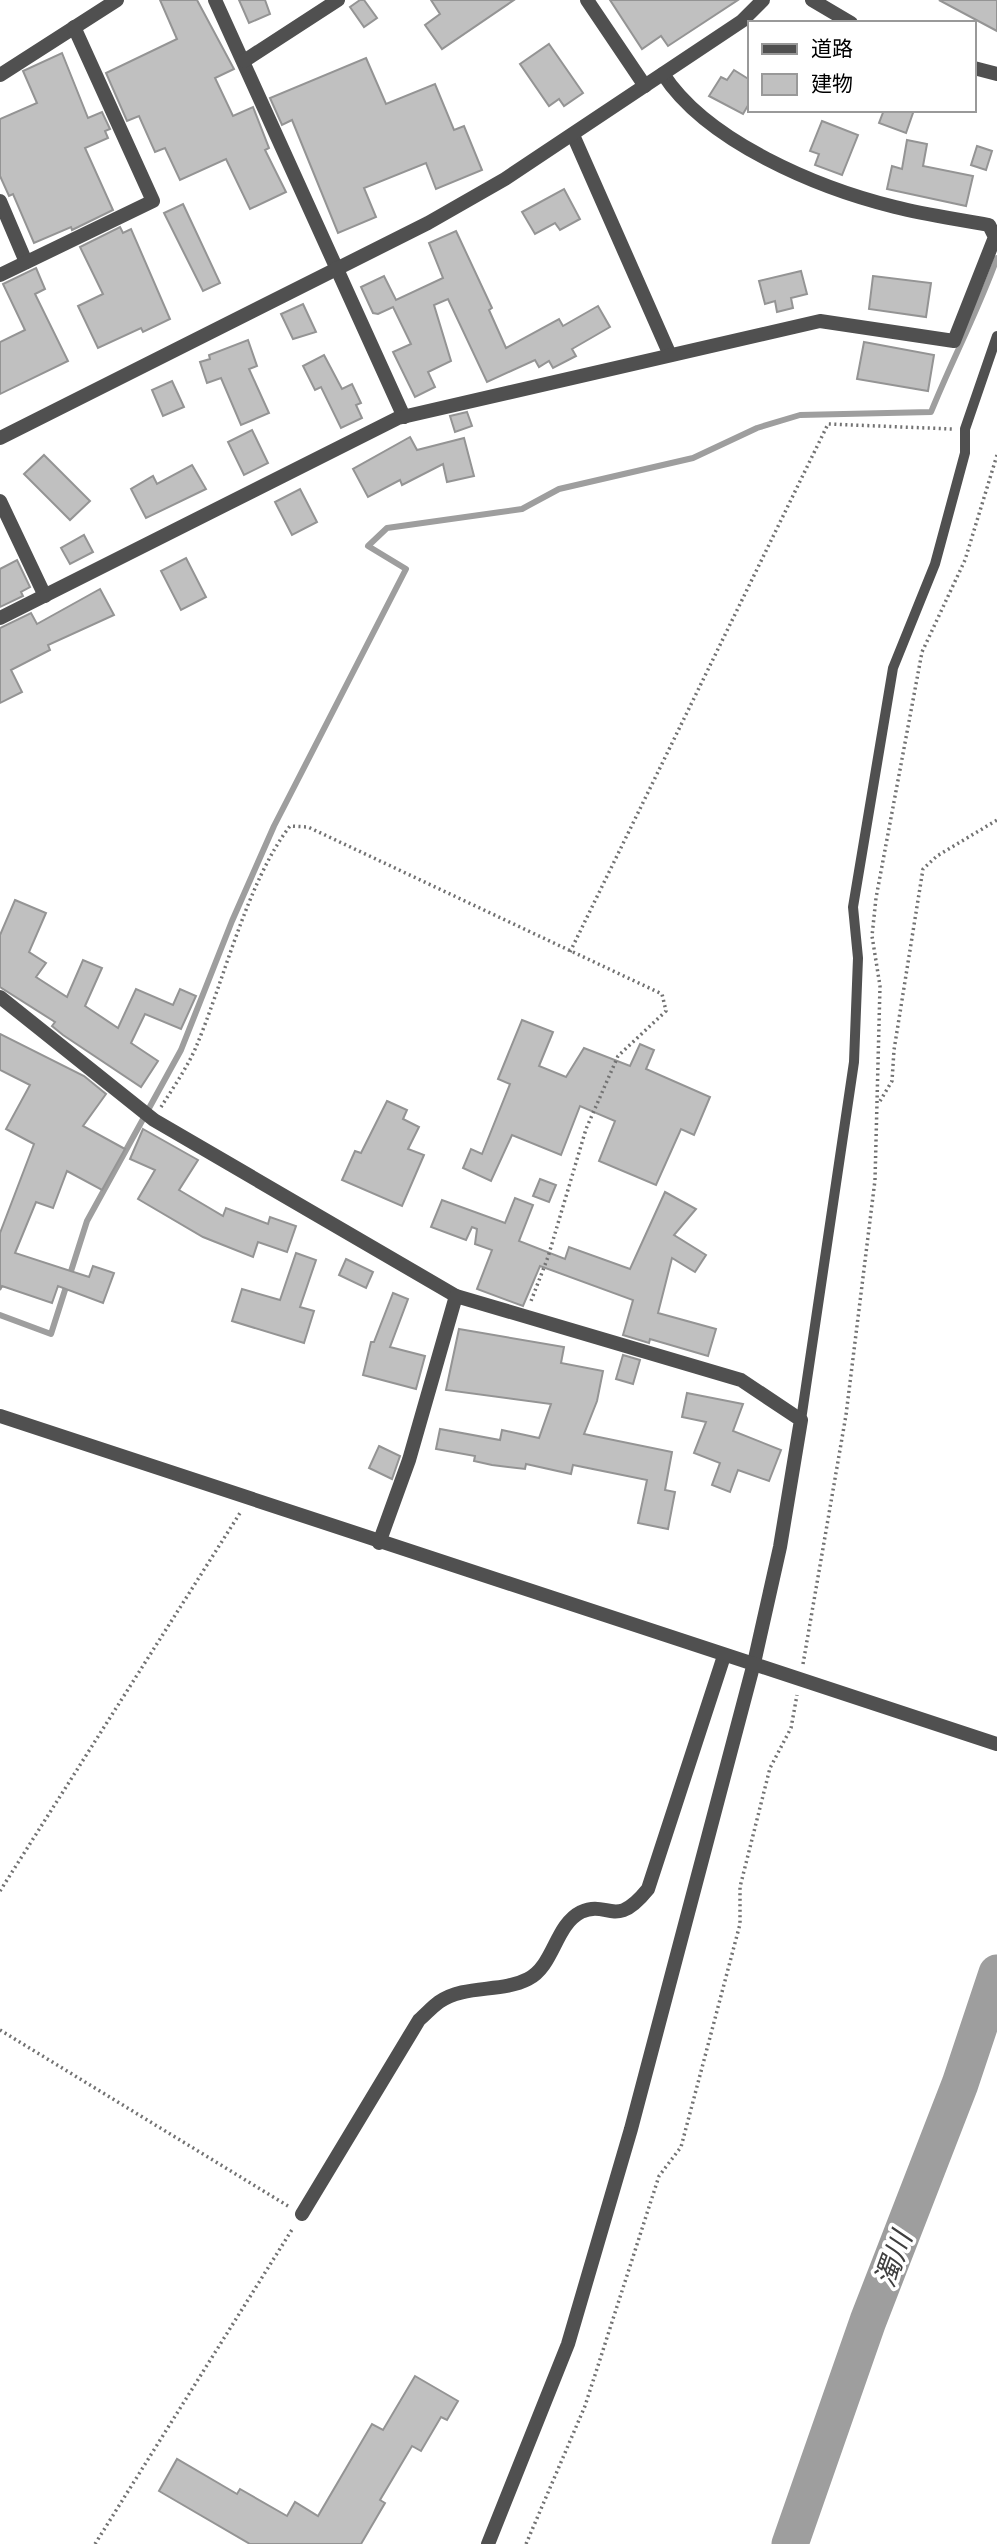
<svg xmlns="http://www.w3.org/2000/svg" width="997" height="2544" font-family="Signika,'Noto Sans JP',sans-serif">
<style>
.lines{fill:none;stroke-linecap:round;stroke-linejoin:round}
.stream{stroke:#9e9e9e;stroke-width:6}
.river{stroke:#9e9e9e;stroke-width:37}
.building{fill:#c0c0c0;stroke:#949494;stroke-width:2}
.path{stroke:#727272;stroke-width:3.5;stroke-dasharray:2 3.5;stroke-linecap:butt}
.service{stroke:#505050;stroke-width:10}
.minor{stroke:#505050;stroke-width:14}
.tertiary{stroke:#505050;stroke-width:14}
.labels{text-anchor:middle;stroke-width:7;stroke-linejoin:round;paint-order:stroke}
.water-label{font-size:28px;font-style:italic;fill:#3f3f3f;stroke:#fff}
</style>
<rect width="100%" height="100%" fill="#fff"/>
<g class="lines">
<path class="stream" d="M0,1315L51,1334L87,1221L181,1050L232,921L274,826L406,569L368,546L387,528L522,509L559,489L693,458L757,428L800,415L931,412C952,360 978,311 997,258"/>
<polyline class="river" points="790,2544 868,2321 960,2084 997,1973"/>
</g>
<g class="building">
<polygon points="160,0 197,0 234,69 215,78 233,116 253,107 269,148 265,150 286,192 250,209 226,159 180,180 165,148 155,152 139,116 127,121 106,73 177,39"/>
<polygon points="239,0 265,0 270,14 249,23"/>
<polygon points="360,0 364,0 377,18 364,27 350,7"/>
<polygon points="431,0 514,0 442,49 425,25 440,14"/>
<polygon points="610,0 738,0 668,46 661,36 642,49"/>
<polygon points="939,0 997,0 997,31"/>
<polygon points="549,44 583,93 564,106 559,99 549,106 520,64"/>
<polygon points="62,53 88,118 102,112 110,129 105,131 108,138 85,148 113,210 72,230 71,227 34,243 13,194 9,196 0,176 0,119 37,103 23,71"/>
<polygon points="366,58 386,104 435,84 454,130 464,126 482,170 436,189 426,163 364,188 376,217 338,233 292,120 282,125 270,98"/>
<polygon points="734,70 750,80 750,102 743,114 709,96 721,77 727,80"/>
<polygon points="884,110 914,110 906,133 879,123"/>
<polygon points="822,121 858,135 842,175 815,165 819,154 810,151"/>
<polygon points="907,140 927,144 923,166 973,176 966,206 887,189 892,166 902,169"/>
<polygon points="977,146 992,151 986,170 971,165"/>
<polygon points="564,189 580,219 560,230 555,223 535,234 522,212"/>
<polygon points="183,204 220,283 203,291 164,213"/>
<polygon points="120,227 123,233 131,229 170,319 143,332 141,328 98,348 78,306 103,294 80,247"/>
<polygon points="456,231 492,308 489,310 506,348 559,319 563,326 598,306 610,327 572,349 576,356 553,368 549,361 539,367 535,360 487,382 448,299 434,305 451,361 428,372 435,387 415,397 393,352 411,344 393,307 378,314 373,313 361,287 384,276 396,300 443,278 429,243"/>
<polygon points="36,268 45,289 35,294 68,361 0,394 0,342 25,330 3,284"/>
<polygon points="801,271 807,294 791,298 793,308 777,312 775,301 765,304 759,281"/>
<polygon points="873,276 931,283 926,317 869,309"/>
<polygon points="303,304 316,332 293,339 281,314"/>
<polygon points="248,340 257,366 249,369 269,413 241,425 221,378 207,383 200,362 210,359 209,355"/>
<polygon points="864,342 934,355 928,391 857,379"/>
<polygon points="324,355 342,389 352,384 361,403 356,405 362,418 341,428 321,387 315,390 303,366"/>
<polygon points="172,381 184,407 163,416 152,390"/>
<polygon points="467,412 472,426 455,432 450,416"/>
<polygon points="252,430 268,463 244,475 228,442"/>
<polygon points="410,437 417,450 464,438 474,476 447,482 443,464 402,485 400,480 368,497 353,469"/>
<polygon points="44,455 90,501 70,520 24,474"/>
<polygon points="192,465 206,489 146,518 131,489 153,476 157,484"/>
<polygon points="300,489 317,522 292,535 275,502"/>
<polygon points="84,535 93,552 70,564 61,548"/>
<polygon points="186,558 206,597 181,610 161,571"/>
<polygon points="17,560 30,587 21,592 23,596 0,607 0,569"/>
<polygon points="100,589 114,615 48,645 50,650 11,670 22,692 0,703 0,628 31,613 37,624"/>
<polygon points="15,900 46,913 29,952 46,963 36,977 67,997 83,960 102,968 85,1006 118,1028 136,989 173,1005 180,989 196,996 181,1029 145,1014 131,1043 158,1061 141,1087 63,1035 52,1026 55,1022 0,987 0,935"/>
<polygon points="522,1020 553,1032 539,1066 566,1077 584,1048 630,1066 640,1044 654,1050 646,1069 710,1097 694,1135 681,1129 656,1185 599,1161 615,1121 580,1106 561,1155 512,1135 491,1181 463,1168 471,1149 482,1154 510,1084 498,1079"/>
<polygon points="0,1034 84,1076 106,1094 83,1126 125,1149 102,1190 67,1171 53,1208 36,1202 15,1253 89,1277 93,1266 114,1273 103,1303 58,1286 52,1303 2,1286 0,1290 0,1233 34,1144 6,1129 30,1085 0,1070"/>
<polygon points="387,1101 407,1110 403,1119 419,1127 408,1149 424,1155 402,1206 342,1180 355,1151 361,1153"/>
<polygon points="143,1129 198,1160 179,1190 223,1216 226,1208 268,1224 270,1217 296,1226 287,1252 258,1242 253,1257 203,1237 138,1199 155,1170 130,1159"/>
<polygon points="540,1179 556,1185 549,1202 533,1196"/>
<polygon points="665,1192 696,1209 674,1235 706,1255 695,1272 672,1258 658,1313 716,1329 708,1356 650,1339 649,1343 623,1335 633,1300 540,1266 523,1306 477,1289 492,1250 475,1244 477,1229 472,1227 466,1240 431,1227 442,1200 505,1223 515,1198 533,1205 519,1241 565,1259 569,1247 630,1269"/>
<polygon points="296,1253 316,1260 300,1307 314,1311 304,1343 232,1321 242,1289 280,1300"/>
<polygon points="346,1259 373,1272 366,1288 339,1275"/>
<polygon points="393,1293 408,1299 390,1347 425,1356 416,1389 363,1375 371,1342 374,1342"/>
<polygon points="459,1329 564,1347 561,1363 603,1371 597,1401 584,1434 672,1452 665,1490 675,1492 668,1529 638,1523 647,1480 573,1465 571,1474 526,1464 525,1469 492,1465 474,1461 475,1456 436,1449 440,1429 500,1440 502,1430 539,1438 551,1404 446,1390"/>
<polygon points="623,1355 640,1360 633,1384 616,1379"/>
<polygon points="687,1393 743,1404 733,1431 781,1450 769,1481 738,1470 730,1492 712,1485 720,1463 694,1453 706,1422 682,1417"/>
<polygon points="379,1446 400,1456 392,1479 369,1468"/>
<polygon points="415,2376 458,2401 447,2420 441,2417 421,2451 412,2446 380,2500 385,2503 361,2544 250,2544 159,2491 177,2459 237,2494 240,2489 287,2516 295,2502 318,2516 372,2424 383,2430"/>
</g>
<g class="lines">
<g class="path">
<polyline points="570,952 828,424 952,429"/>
<polyline points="880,1101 892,1081 894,1050 923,869 937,856 997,820"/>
<path d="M161,1107C173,1088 187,1068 196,1047C224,981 247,882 290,826L308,827L662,994L666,1011L618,1056L586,1129L548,1257L531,1301"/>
<polyline points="803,1664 846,1415 875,1180 880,986 872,936 876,898 922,652 965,560 997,455"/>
<polyline points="0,1891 240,1513"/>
<polyline points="0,2030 288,2206"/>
<polyline points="95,2544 293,2228"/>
<polyline points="526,2544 585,2406 659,2176 681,2147 740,1924 740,1887 770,1768 791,1728 797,1695"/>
</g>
<polyline class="service" points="801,1420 854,1062 858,958 853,907 893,668 935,564 965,453 965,429 997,336"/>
<g class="minor">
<polyline points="215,0 404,417"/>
<polyline points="587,0 645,86"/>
<polyline points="244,61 338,0"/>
<polyline points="0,75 117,0"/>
<polyline points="573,135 670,355"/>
<polyline points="0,201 26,262"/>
<polyline points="0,275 153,201 74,27"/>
<polyline points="0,501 45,596"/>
<path d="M0,618L398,418L820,321L954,341L995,237L989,225C958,219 926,215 895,207C818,188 707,142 663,74"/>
<polyline points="0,997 154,1120 456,1296 741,1380 801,1420 780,1547 754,1663 631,2129 568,2344 488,2544"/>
<polyline points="379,1543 409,1460 456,1296"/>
<path d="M302,2214L419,2020C426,2014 432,2007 439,2002C465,1984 501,1993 528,1979C554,1966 555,1925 581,1912C609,1899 614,1931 648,1889L724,1656"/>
</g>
<g class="tertiary">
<polyline points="812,0 851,23"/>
<polyline points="974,68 997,74"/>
<polyline points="0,438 428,223 505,179 742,21 763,0"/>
<polyline points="0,1416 997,1744"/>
</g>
</g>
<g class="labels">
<g class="water-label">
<text transform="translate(893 2259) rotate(-70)" y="10">濁川</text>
</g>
</g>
<rect x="748" y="21" width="228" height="91" fill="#ffffff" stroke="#999999" stroke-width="2"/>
<rect x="762" y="44" width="35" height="10" fill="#505050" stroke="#999999" stroke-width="2"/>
<text x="811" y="56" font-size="21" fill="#000000">道路</text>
<rect x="762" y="74" width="35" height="21" fill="#c0c0c0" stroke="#999999" stroke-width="2"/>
<text x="811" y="91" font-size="21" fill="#000000">建物</text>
</svg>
